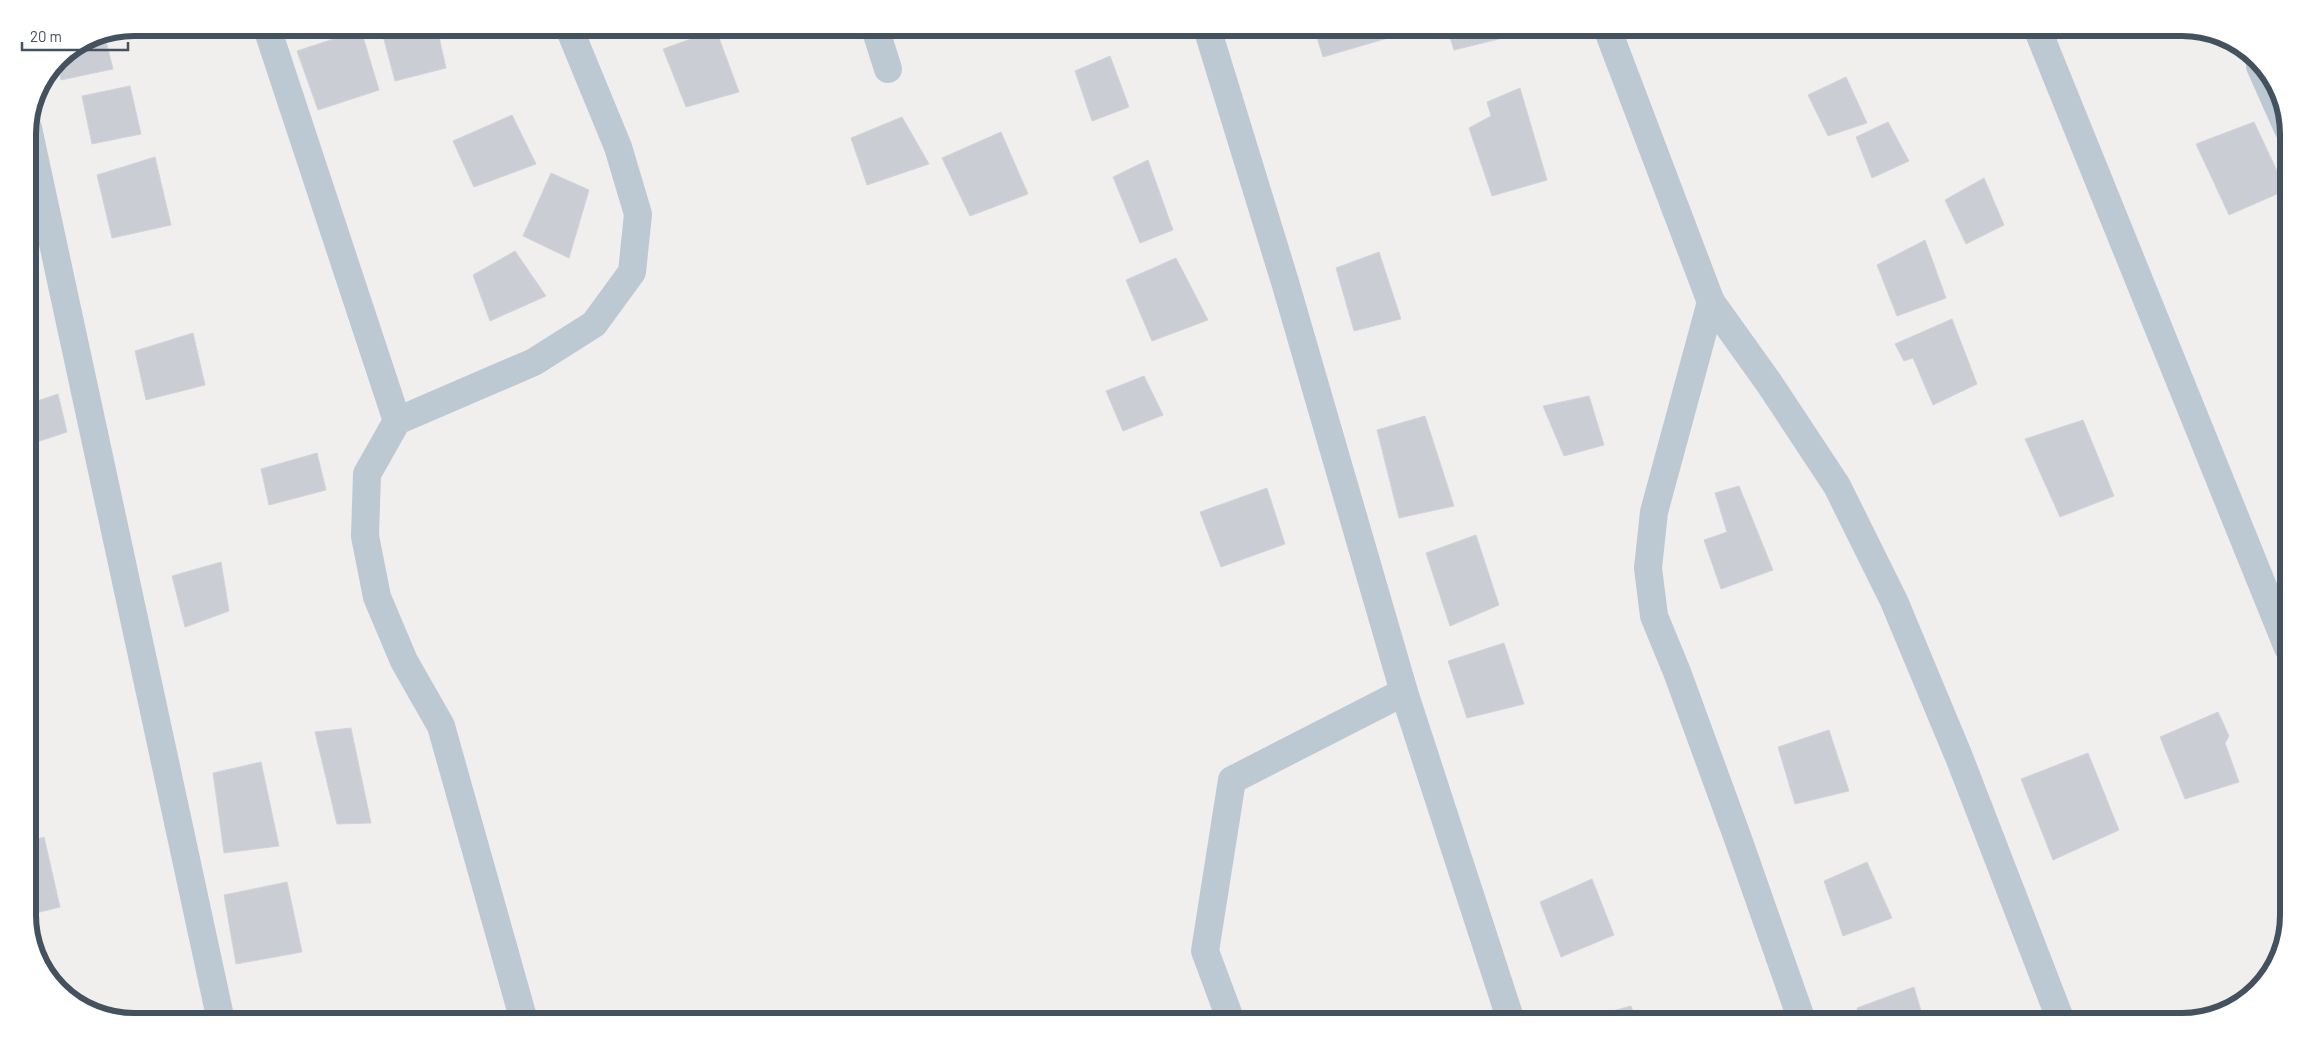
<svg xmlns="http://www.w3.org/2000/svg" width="2316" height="1049" font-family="Barlow,sans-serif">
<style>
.building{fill:#cacdd4;stroke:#d2d4db}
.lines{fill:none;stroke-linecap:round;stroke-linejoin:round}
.minor{stroke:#bdc9d2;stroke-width:28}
.rim{fill:none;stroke:#44515e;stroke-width:6}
</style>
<rect width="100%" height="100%" fill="#f1eeee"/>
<g class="building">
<polygon points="381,28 437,28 446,68 395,81"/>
<polygon points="1314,28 1385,28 1388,38 1323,57"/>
<polygon points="1447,28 1504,28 1507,37 1454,50"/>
<polygon points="361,30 379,90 318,110 297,51"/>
<polygon points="716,30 739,92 686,107 663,49"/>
<polygon points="104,33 113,69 61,80 57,61 59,58 93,35"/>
<polygon points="1110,56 1129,107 1092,121 1075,71"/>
<polygon points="1846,77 1867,123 1828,136 1808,95"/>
<polygon points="130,86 141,134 92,144 82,96"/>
<polygon points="1520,88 1547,180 1492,196 1469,128 1491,116 1487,102"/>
<polygon points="512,115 536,164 474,187 453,141"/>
<polygon points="902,117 929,164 867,185 851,138"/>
<polygon points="1888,122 1909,161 1872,178 1856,137"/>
<polygon points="2254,122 2286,190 2229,215 2196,144"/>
<polygon points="1001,132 1028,194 970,216 942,158"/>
<polygon points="155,157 171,225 112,238 97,175"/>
<polygon points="1148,160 1173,230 1140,243 1113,177"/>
<polygon points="551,173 589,190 569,258 523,236"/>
<polygon points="1984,178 2004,225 1966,244 1945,200"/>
<polygon points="1925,240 1946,298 1897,316 1877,265"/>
<polygon points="515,251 546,296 490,321 473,275"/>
<polygon points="1379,252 1401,319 1354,331 1336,268"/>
<polygon points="1176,258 1208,320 1152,341 1126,280"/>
<polygon points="1952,319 1977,384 1933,405 1913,358 1904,361 1895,344"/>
<polygon points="193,333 205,385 146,400 135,351"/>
<polygon points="1144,376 1163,415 1123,431 1106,391"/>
<polygon points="58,394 67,432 28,445 28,404"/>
<polygon points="1589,396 1604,445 1564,456 1543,406"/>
<polygon points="1425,416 1454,506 1399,518 1377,430"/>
<polygon points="2083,420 2114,496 2060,517 2025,439"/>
<polygon points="317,453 326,490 269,505 261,469"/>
<polygon points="1739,486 1773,570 1721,589 1704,540 1727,532 1715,493"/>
<polygon points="1267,488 1285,544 1221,567 1200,512"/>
<polygon points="1476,535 1499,605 1450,626 1426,553"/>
<polygon points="221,562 229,611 185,627 172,576"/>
<polygon points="1504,643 1524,704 1467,718 1448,661"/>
<polygon points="2218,712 2229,736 2225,743 2239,782 2185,799 2160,737"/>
<polygon points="351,728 371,823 337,824 315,732"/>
<polygon points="1829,730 1849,791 1795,804 1778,747"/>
<polygon points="2088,753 2119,830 2053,860 2021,779"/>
<polygon points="261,762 279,846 224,853 213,773"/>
<polygon points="44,837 60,907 28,915 28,842"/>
<polygon points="1867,862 1892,918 1843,936 1824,881"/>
<polygon points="1592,879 1614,935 1561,957 1540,902"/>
<polygon points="287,882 302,952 236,964 224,895"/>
<polygon points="1914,987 1924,1021 1861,1021 1857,1008"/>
<polygon points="1631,1006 1636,1021 1576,1021"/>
</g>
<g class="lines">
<g class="minor">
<polyline points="267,28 397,421"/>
<polyline points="875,28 888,69"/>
<polyline points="1207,28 1285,282 1404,692 1511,1021"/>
<polyline points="1607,28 1711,302 1654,512 1648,568 1654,616 1677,672 1737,836 1802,1021"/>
<polyline points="2037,28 2288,648"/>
<polyline points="2260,66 2288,129"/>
<polyline points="28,128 221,1021"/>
<polyline points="1711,302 1769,383 1837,486 1894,601 1959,757 2061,1021"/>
<polyline points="524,1021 441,726 404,661 377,597 365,536 367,474 397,421 534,362 594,324 632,272 638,214 618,147 569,28"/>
<polyline points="1231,1021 1205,951 1232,780 1404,692"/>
</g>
</g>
<path d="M0 0H2316V1049H0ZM134 36H2182A98 98 0 0 1 2280 134V915A98 98 0 0 1 2182 1013H134A98 98 0 0 1 36 915V134A98 98 0 0 1 134 36Z" fill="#fff" fill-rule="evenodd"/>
<path class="rim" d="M134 36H2182A98 98 0 0 1 2280 134V915A98 98 0 0 1 2182 1013H134A98 98 0 0 1 36 915V134A98 98 0 0 1 134 36Z"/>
<path d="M22 42v8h106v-8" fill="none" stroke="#44515e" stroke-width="2.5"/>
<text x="30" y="42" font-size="15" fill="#44515e" stroke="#ffffff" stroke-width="4" paint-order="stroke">20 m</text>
</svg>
